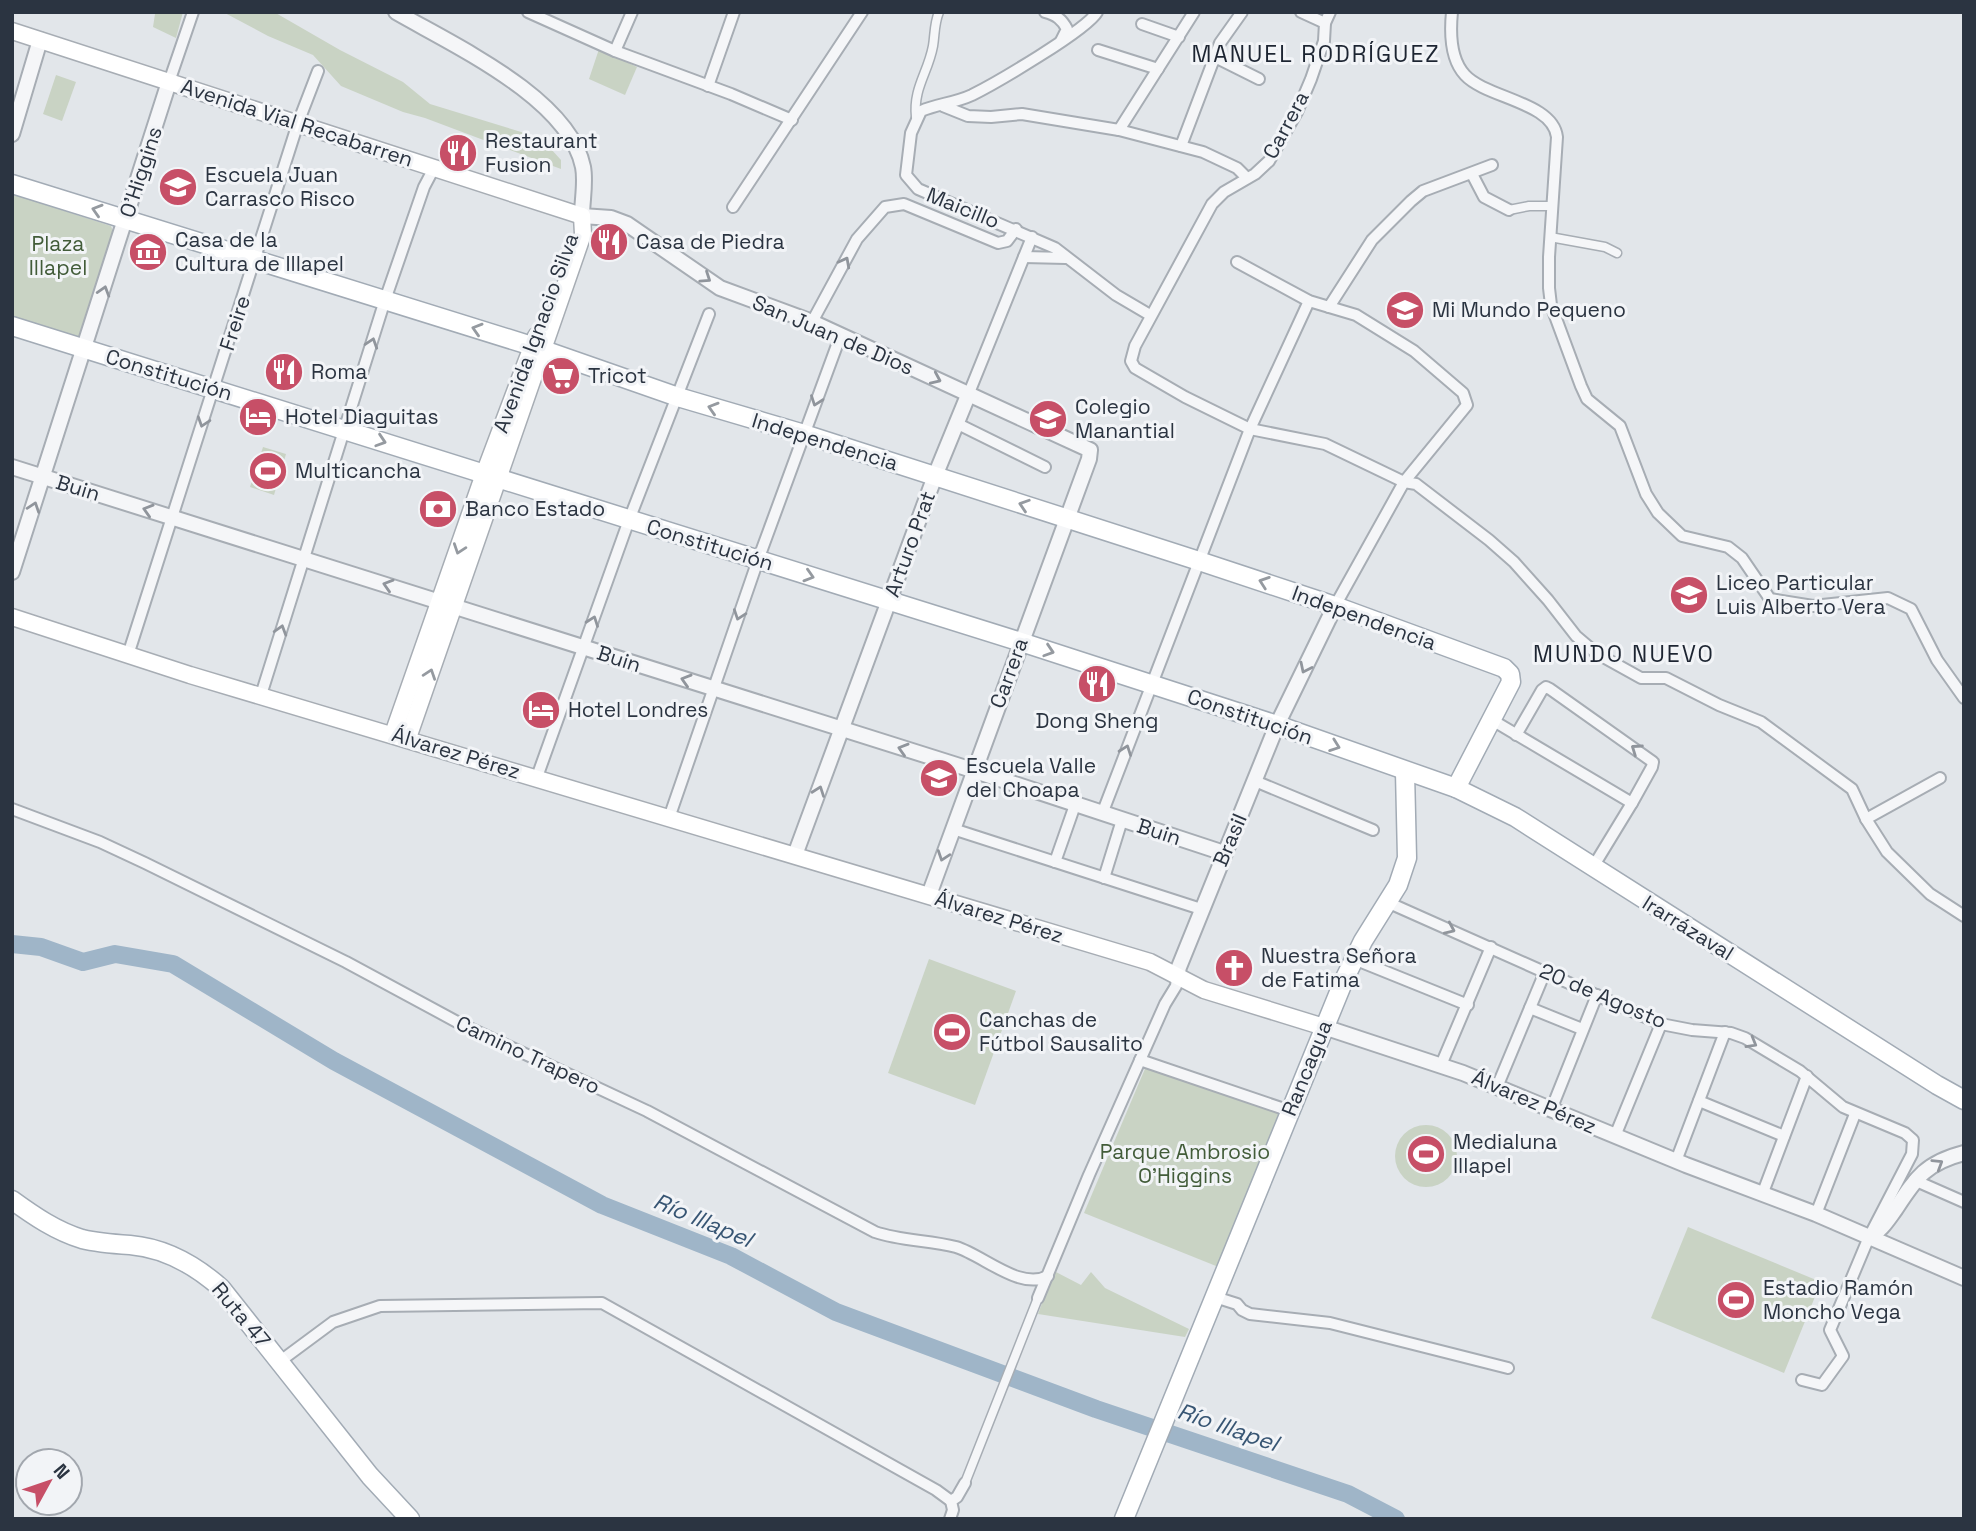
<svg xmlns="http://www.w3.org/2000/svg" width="1976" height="1531" font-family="'Space Grotesk',sans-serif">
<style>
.green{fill:#c9d3c4}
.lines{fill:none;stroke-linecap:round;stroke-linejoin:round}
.river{stroke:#9fb5c8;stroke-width:18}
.pedestrian-casing{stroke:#a7adb4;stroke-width:11}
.minor-casing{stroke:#a7adb4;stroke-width:14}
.tertiary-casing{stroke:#a7adb4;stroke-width:18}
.secondary-casing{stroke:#a7adb4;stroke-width:19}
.primary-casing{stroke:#a2abb5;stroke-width:21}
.pedestrian{stroke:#f5f6f8;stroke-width:8}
.minor{stroke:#f5f6f8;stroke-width:10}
.tertiary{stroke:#f5f6f8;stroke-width:14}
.secondary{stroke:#fff;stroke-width:16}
.primary{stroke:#fff;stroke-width:18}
.oneway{stroke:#959aa0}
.oneway2{stroke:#90959c}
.labels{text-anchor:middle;stroke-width:6;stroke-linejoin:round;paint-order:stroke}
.street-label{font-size:21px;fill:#2b3441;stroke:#f2f4f7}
.poi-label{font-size:21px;fill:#2b3441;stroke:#f2f4f7;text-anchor:start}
.park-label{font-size:21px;fill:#425c39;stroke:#f2f4f7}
.neighbourhood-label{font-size:23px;letter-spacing:2px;fill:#1d2532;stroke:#f2f4f7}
.water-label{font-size:23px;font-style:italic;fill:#375573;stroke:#f2f4f7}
</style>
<rect width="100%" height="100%" fill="#e2e6ea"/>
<g class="green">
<polygon points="152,12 183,12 176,38 153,27 155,14"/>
<polygon points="223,12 274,12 340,50 403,82 430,104 541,138 561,160 561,169 425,118 403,112 341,86 313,55 268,36"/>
<polygon points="599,49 637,67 625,95 589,79"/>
<polygon points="56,75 76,82 62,121 43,114"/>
<polygon points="12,194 111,226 114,234 84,333 74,339 12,321"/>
<polygon points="263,447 286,454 274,495 250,487"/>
<polygon points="929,959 1016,991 975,1105 888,1073"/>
<polygon points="1147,1064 1286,1116 1221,1268 1084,1213"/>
<circle cx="1426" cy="1156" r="31"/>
<polygon points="1688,1227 1821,1282 1784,1373 1651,1318"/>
<polygon points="1054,1271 1081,1285 1091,1272 1105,1288 1189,1329 1185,1337 1038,1314"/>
</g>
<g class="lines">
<polyline class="river" points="12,944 41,947 83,962 115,954 173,964 334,1061 602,1205 731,1256 836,1312 1096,1409 1348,1494 1396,1519"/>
<g class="pedestrian-casing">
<g id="pedestrian">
<path d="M916,117C913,88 928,73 933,46C935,34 934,24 939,12"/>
<polyline points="1509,210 1529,206 1553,206"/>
<polyline points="1550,237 1605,247 1617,253"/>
<polyline points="965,1483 1038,1298"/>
</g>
</g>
<g class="minor-casing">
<g id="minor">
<polyline points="528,12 615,51 731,94 792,120"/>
<path d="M1045,12C1056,15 1062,19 1067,29L1061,41"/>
<path d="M1097,12C1087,30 994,84 972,95C955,103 937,104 921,111L911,133L906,175L918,189L1055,248L1116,295L1150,315"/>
<polyline points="1301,12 1325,23"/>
<polyline points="1330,12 1325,23 1324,41 1311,79 1297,112 1269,161 1255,174 1224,192 1212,204 1135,346 1131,361 1135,368 1185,397 1250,429 1325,444 1404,482 1416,484 1489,540 1514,562 1548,600 1576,636 1596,653 1641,678 1666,678 1719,705 1761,722 1852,789 1866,819 1887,852 1930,894 1964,916"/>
<path d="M1452,12C1450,32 1450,59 1465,75C1486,98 1553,102 1557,137L1549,257V288L1551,305L1581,386L1587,399L1620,426L1646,494L1658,513L1682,536L1728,547L1742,558L1770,599L1813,606L1888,598L1911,609L1937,660L1964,698"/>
<polyline points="1142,24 1179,37"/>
<polyline points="1098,50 1158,69"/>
<polyline points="615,51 632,12"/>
<polyline points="1215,57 1259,79"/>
<polyline points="169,82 193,12"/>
<polyline points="708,86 734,12"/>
<polyline points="943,106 968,116 991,117 1022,114 1119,130 1203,152 1237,168 1247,178"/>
<polyline points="1119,130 1194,12"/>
<polyline points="1181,146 1220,43 1242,12"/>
<polyline points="1472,174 1484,197 1509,210"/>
<polyline points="733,207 862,12"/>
<polyline points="1024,257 1066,258"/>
<polyline points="1237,262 1309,301 1356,315 1414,351 1463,393 1467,405 1404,482 1335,606"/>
<polyline points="1329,307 1372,240 1411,201 1423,191 1492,165"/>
<polyline points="812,322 857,239 885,207 904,204 998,243 1007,241 1016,229"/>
<polyline points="969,393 1032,237"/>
<polyline points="958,424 1045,467"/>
<polyline points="128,655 298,123 318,71"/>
<polyline points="261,695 385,300 424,187 434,168"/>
<polyline points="1492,720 1632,803 1593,867"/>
<polyline points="1516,735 1542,690 1546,687 1550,689 1653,762 1652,767 1632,803"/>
<polyline points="537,777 629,520 709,314"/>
<polyline points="1255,781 1373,830"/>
<path d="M12,809L100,842L145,863L346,962L459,1023L647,1111L875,1232C901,1241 929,1240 956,1247C983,1255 1020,1291 1048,1276"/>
<polyline points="1102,814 1250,429 1309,301"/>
<polyline points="669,818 758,560 840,337"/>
<polyline points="1866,819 1940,778"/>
<polyline points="953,829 1201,909"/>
<polyline points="1055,862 1075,805"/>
<polyline points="1104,878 1122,820"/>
<polyline points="1387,902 1661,1024 1692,1030 1731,1033 1745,1038 1800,1071 1843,1107 1905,1133 1913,1140 1912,1154 1869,1237 1830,1330 1843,1356 1822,1385 1802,1380"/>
<polyline points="1354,959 1468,1005"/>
<polyline points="1530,1008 1582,1029"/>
<polyline points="1140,1060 1290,1111"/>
<polyline points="1441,1065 1491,947"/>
<polyline points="1497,1087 1545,972"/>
<polyline points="1699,1101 1784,1136"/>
<polyline points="1551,1110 1597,995"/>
<polyline points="1615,1136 1661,1024"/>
<polyline points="1676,1161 1725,1032"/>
<polyline points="1914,1180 1964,1202"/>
<polyline points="1762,1195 1807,1076"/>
<polyline points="1816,1214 1855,1114"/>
<polyline points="1215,1297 1237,1304 1242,1310 1250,1314 1330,1323 1508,1368"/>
<polyline points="1038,1298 1089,1175 1165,1004 1176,986 1177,977"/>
<polyline points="279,1362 333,1322 380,1306 602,1303 936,1490 951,1501"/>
<polyline points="950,1519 953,1510 951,1501 957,1497 965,1483"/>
</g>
</g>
<g class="tertiary-casing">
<g id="tertiary">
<path d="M396,12C453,45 569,98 583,167C586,182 582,201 582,216L611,218L627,224L720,288L812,322L1090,450L1089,459L929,895"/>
<polyline points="12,134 40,40"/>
<polyline points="12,467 966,768 1224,853"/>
<polyline points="12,572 169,82"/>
<polyline points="795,855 935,476 969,393"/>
<polyline points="1177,977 1179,967 1277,725 1335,606"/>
<polyline points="1324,1027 1463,1073 1686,1165 1816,1214 1964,1278"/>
<path d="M1869,1237C1881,1231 1887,1221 1895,1210C1916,1178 1925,1163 1964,1153"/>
</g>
</g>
<g class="secondary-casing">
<g id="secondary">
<polyline points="12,31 582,216"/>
<polyline points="12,617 190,675 1150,962 1204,990 1324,1027"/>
<polyline points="393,734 484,474 536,336"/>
<polyline points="408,738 583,234 582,216"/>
</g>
</g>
<g class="primary-casing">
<g id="primary">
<polyline points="12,184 532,346 678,397 804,434 1199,561 1335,606 1504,668 1510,674 1511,682 1456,788"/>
<polyline points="12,326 1021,642 1277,725 1456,788 1515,817 1937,1085 1964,1100"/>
<path d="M12,1200C34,1216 56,1231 82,1239C98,1243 114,1244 130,1245C165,1248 195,1265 221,1288L370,1476L410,1519"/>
<polyline points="1124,1519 1344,980 1363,941 1398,885 1407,858 1405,772"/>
</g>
</g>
<use href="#pedestrian" class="pedestrian"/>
<use href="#minor" class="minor"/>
<use href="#tertiary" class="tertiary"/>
<use href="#secondary" class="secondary"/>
<use href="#primary" class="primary"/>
</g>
<defs><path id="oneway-chevron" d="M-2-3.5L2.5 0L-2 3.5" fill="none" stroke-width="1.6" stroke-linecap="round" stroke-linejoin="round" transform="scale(1.75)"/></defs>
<g class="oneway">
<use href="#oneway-chevron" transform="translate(97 210) rotate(-163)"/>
<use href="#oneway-chevron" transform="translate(477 329) rotate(-163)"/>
<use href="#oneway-chevron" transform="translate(713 408) rotate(-163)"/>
<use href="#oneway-chevron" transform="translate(381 441) rotate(18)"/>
<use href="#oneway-chevron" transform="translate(1024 505) rotate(-162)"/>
<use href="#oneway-chevron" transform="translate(459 549) rotate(109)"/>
<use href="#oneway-chevron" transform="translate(809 576) rotate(17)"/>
<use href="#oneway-chevron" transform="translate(1264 582) rotate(-161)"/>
<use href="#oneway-chevron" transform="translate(1049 651) rotate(18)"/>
<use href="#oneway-chevron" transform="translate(430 674) rotate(-71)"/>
<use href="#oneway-chevron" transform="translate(1335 746) rotate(20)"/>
</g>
<g class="oneway2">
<use href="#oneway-chevron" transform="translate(845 262) rotate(-62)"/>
<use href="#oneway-chevron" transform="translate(706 278) rotate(34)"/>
<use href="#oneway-chevron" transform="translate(104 291) rotate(-73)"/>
<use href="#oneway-chevron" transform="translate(372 343) rotate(-72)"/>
<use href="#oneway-chevron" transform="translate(936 379) rotate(24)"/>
<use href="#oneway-chevron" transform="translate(816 401) rotate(110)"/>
<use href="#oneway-chevron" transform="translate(203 422) rotate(108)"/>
<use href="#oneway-chevron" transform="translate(34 507) rotate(-71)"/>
<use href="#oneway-chevron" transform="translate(148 510) rotate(-163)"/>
<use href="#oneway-chevron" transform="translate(388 585) rotate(-163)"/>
<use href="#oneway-chevron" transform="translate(739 615) rotate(109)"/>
<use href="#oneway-chevron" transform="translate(593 621) rotate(-70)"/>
<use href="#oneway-chevron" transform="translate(281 630) rotate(-73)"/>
<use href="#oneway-chevron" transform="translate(1305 668) rotate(116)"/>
<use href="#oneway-chevron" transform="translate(686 680) rotate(-163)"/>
<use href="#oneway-chevron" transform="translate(903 749) rotate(-163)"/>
<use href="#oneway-chevron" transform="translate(1636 749) rotate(-145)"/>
<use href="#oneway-chevron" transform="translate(1126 750) rotate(-70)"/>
<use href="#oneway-chevron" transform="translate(819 791) rotate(-70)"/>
<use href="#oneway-chevron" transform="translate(943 856) rotate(109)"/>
<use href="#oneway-chevron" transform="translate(1450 929) rotate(24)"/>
<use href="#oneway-chevron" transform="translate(1752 1043) rotate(30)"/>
<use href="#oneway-chevron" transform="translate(1938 1164) rotate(-32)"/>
</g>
<defs>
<g id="restaurant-disc" transform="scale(2.0125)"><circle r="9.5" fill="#c74f67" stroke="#f2f4f7"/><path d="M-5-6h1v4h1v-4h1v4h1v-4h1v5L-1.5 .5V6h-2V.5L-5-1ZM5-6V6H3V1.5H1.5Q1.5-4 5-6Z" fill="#fff"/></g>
<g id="school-disc" transform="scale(2.0125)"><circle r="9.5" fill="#c74f67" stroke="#f2f4f7"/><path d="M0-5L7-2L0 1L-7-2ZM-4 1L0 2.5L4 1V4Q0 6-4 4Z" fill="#fff"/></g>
<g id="museum-disc" transform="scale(2.0125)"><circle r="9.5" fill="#c74f67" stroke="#f2f4f7"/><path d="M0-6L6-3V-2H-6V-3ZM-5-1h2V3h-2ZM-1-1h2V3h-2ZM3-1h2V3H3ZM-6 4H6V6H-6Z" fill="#fff"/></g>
<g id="supermarket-disc" transform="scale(2.0125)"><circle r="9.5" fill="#c74f67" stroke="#f2f4f7"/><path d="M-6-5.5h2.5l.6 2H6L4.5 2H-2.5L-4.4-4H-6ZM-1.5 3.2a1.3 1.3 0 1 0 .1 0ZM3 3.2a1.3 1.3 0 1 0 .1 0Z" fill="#fff"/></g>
<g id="hotel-disc" transform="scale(2.0125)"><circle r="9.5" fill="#c74f67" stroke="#f2f4f7"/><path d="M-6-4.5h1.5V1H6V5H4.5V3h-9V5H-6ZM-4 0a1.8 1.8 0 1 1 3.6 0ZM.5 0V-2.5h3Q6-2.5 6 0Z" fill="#fff"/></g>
<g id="stadium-disc" transform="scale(2.0125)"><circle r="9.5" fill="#c74f67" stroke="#f2f4f7"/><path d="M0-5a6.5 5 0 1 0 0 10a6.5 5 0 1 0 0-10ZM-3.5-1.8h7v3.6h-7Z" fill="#fff"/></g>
<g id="bank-disc" transform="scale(2.0125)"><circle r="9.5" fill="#c74f67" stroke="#f2f4f7"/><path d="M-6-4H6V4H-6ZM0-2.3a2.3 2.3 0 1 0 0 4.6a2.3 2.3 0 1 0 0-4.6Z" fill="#fff"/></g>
<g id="church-disc" transform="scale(2.0125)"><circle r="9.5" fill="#c74f67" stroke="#f2f4f7"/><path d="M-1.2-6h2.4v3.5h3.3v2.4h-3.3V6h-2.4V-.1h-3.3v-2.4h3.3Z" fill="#fff"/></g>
</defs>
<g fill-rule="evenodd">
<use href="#restaurant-disc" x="458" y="153"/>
<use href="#school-disc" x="178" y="187"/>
<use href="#restaurant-disc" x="609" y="242"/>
<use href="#museum-disc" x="148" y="252"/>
<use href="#school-disc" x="1405" y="310"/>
<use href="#restaurant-disc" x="284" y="372"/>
<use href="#supermarket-disc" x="561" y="376"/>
<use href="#hotel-disc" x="258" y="417"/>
<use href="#school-disc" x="1048" y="419"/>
<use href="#stadium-disc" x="268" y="471"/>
<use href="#bank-disc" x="438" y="509"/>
<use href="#school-disc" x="1689" y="595"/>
<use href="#restaurant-disc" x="1097" y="684"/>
<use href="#hotel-disc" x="541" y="710"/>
<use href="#school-disc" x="939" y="778"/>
<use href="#church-disc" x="1234" y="968"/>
<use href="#stadium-disc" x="952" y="1032"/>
<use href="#stadium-disc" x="1426" y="1154"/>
<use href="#stadium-disc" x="1736" y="1300"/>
</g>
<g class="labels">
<g class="street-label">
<text transform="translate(297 123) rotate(18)" y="7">Avenida Vial Recabarren</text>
<text transform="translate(1286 125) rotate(-62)" y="7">Carrera</text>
<text transform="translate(141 172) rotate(-72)" y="7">O'Higgins</text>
<text transform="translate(963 208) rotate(22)" y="7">Maicillo</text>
<text transform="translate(235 323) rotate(-72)" y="7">Freire</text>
<text transform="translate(536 333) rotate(-70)" y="7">Avenida Ignacio Silva</text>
<text transform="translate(833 335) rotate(23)" y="7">San Juan de Dios</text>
<text transform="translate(169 375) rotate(17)" y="7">Constitución</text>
<text transform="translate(825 442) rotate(17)" y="7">Independencia</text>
<text transform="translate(78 488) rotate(17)" y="7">Buin</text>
<text transform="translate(910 544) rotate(-70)" y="7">Arturo Prat</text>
<text transform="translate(710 545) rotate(17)" y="7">Constitución</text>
<text transform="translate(1364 618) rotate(20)" y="7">Independencia</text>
<text transform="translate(619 659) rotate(18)" y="7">Buin</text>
<text transform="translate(1009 673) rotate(-70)" y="7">Carrera</text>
<text transform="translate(1250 717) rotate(19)" y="7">Constitución</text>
<text transform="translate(456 753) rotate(17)" y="7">Álvarez Pérez</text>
<text transform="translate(1159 832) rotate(18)" y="7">Buin</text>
<text transform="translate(1230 840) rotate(-67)" y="7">Brasil</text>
<text transform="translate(999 917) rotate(17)" y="7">Álvarez Pérez</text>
<text transform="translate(1688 928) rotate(32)" y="7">Irarrázaval</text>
<text transform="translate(1603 996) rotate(23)" y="7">20 de Agosto</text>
<text transform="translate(528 1055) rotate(25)" y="7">Camino Trapero</text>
<text transform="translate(1307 1068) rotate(-68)" y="7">Rancagua</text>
<text transform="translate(1534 1102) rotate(23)" y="7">Álvarez Pérez</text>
<text transform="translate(241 1315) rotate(50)" y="7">Ruta 47</text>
</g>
<g class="poi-label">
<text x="485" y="148">Restaurant<tspan x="485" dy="24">Fusion</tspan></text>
<text x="205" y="182">Escuela Juan<tspan x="205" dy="24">Carrasco Risco</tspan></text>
<text x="175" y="247">Casa de la<tspan x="175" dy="24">Cultura de Illapel</tspan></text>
<text x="636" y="249">Casa de Piedra</text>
<text x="1432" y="317">Mi Mundo Pequeno</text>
<text x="311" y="379">Roma</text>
<text x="588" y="383">Tricot</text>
<text x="1075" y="414">Colegio<tspan x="1075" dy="24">Manantial</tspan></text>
<text x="285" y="424">Hotel Diaguitas</text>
<text x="295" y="478">Multicancha</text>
<text x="465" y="516">Banco Estado</text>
<text x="1716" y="590">Liceo Particular<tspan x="1716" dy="24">Luis Alberto Vera</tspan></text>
<text x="568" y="717">Hotel Londres</text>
<text x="1097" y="728" text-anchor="middle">Dong Sheng</text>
<text x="966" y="773">Escuela Valle<tspan x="966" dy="24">del Choapa</tspan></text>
<text x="1261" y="963">Nuestra Señora<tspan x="1261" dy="24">de Fatima</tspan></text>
<text x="979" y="1027">Canchas de<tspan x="979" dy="24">Fútbol Sausalito</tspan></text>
<text x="1453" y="1149">Medialuna<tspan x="1453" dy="24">Illapel</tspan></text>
<text x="1763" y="1295">Estadio Ramón<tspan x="1763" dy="24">Moncho Vega</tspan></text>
</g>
<g class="park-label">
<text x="58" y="251">Plaza<tspan x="58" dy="24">Illapel</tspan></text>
<text x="1185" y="1159">Parque Ambrosio<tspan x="1185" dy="24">O'Higgins</tspan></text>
</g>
<g class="neighbourhood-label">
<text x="1316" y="62">MANUEL RODRÍGUEZ</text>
<text x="1624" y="662">MUNDO NUEVO</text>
</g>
<g class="water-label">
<text transform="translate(703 1220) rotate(23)" y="8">Río Illapel</text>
<text transform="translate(1228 1427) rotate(19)" y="8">Río Illapel</text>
</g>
</g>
<rect width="1976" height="1531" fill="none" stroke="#2b3441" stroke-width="28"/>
<g transform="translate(49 1482) rotate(50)"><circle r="33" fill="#f2f4f7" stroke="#a2a7ae" stroke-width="2"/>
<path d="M0-5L12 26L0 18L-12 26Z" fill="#c74f67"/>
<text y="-10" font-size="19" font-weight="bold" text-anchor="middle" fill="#2b3441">N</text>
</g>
</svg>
